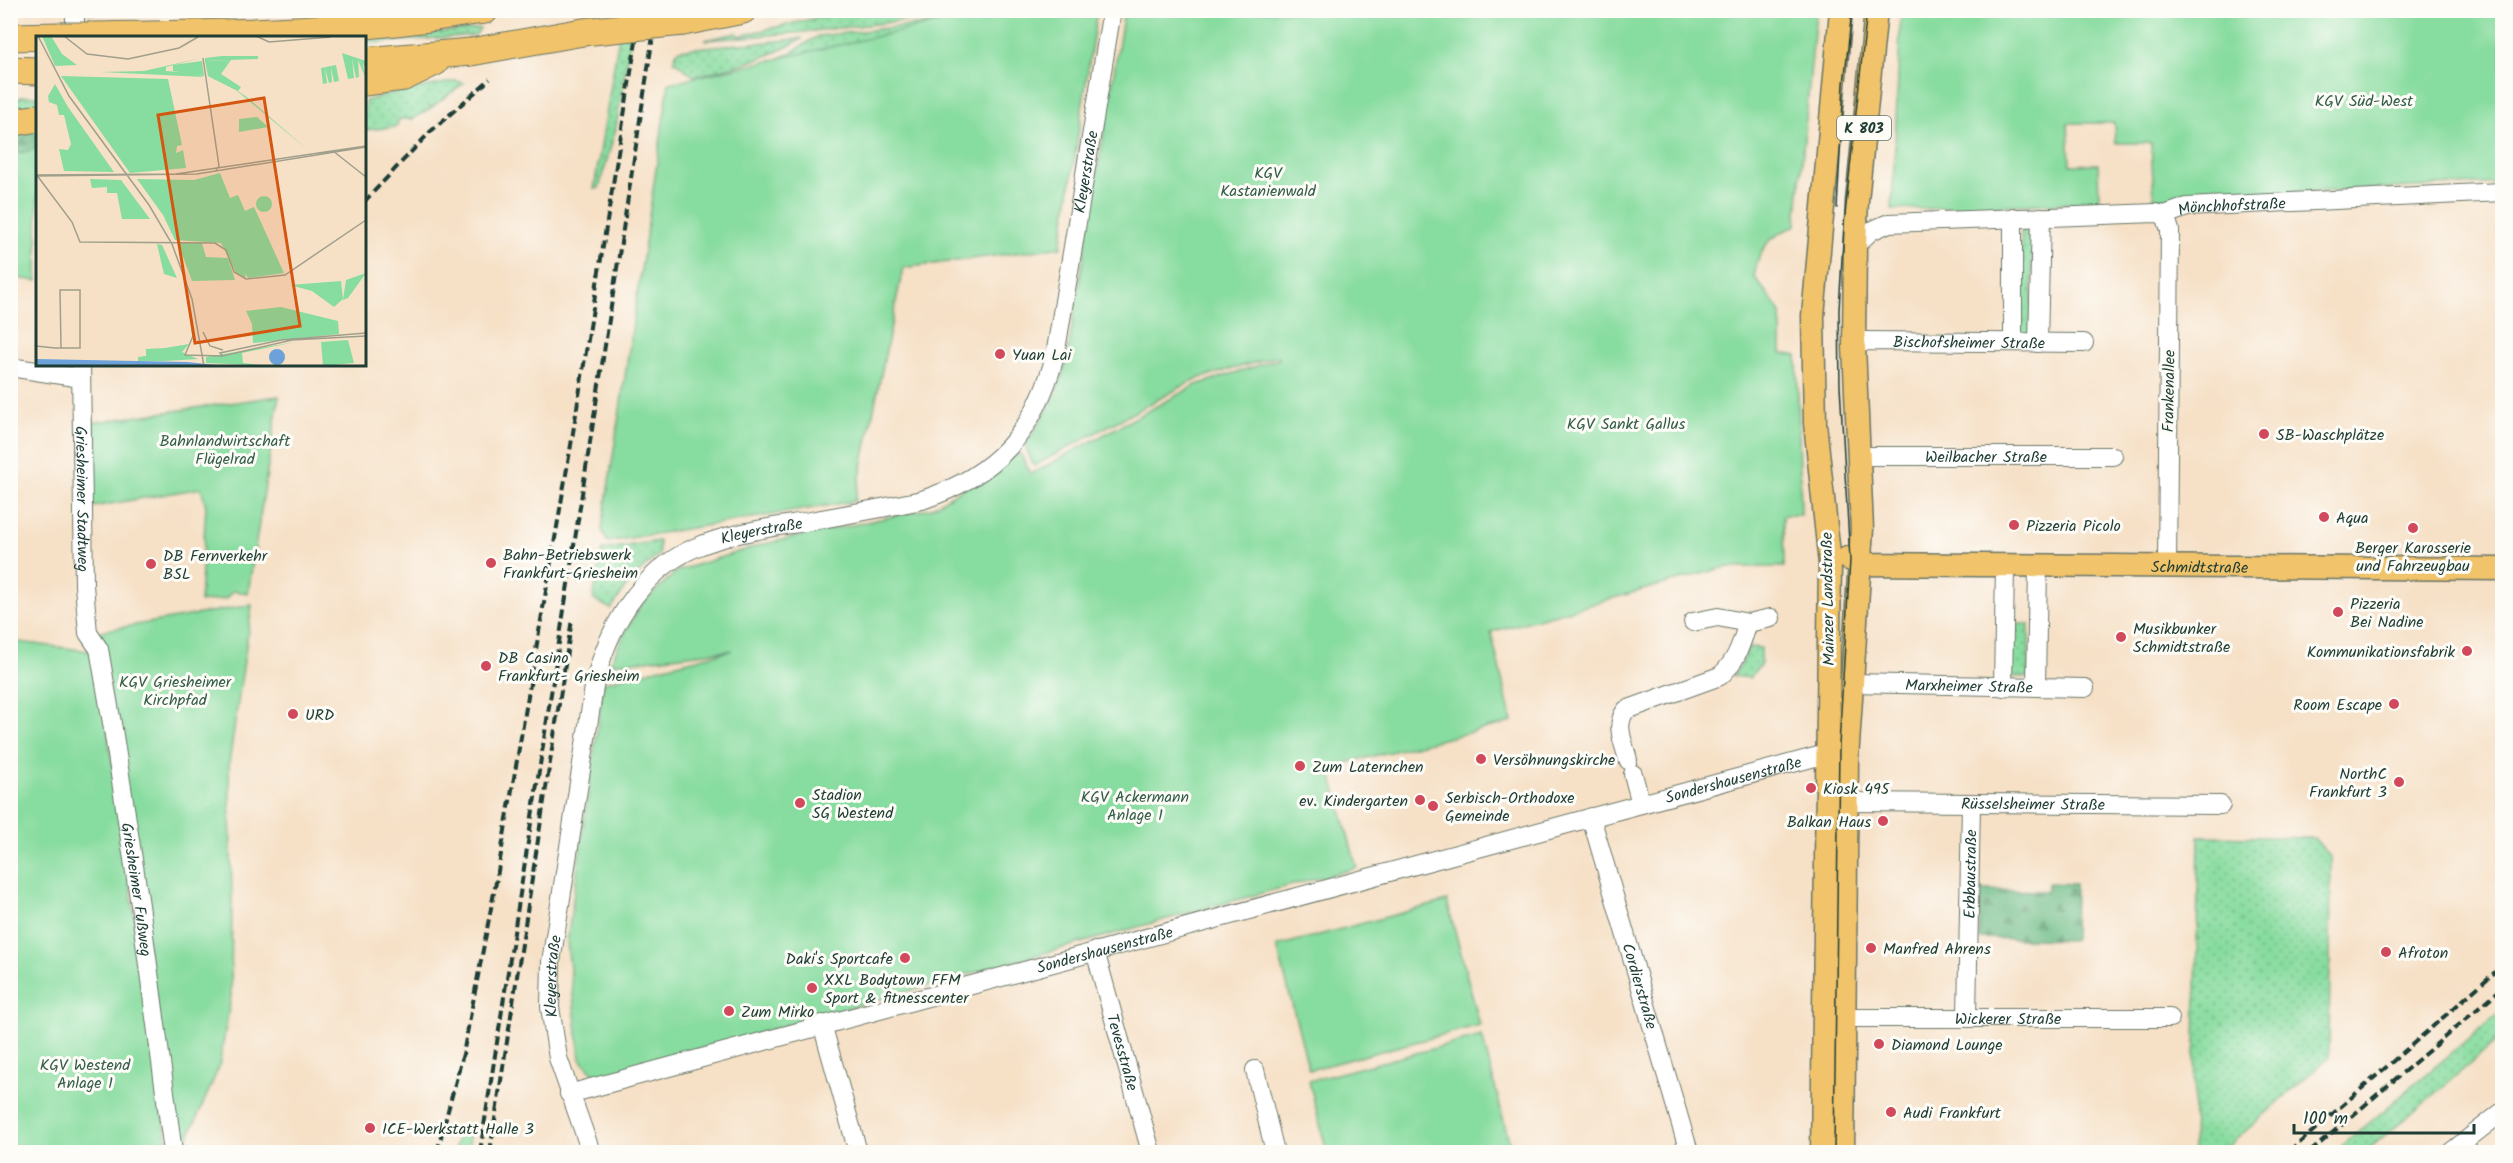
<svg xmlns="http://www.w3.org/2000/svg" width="2513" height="1163" font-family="Kalam,sans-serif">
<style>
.grass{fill:url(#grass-dots);stroke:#538c6a;stroke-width:1.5}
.forest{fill:url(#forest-firs);stroke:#467c5d;stroke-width:1.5}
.garden{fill:#87dc9f;stroke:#538c6a;stroke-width:1.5}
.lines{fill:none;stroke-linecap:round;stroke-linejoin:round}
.minor-casing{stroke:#6a7667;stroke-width:20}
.major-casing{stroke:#6a7667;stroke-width:25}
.highway-casing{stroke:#6a7667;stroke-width:29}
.minor{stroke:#fff;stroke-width:18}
.major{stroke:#f1c36a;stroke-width:22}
.highway{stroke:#f1c36a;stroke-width:27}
.tram{stroke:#1f3d34;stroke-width:1.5}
.rail{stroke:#1f3d34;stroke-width:4;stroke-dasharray:9 4.5;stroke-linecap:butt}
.highway-bridge-casing{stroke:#6a7667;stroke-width:29;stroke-linecap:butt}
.highway-bridge{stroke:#f1c36a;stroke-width:27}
.poi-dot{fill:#d1495b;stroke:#fdfcf7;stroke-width:2}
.labels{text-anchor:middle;stroke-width:6;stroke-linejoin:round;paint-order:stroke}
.shield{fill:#fdfcf7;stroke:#62766e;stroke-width:1.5}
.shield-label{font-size:15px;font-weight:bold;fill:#1f3d34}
.park-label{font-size:16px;fill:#345d49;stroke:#fdfcf7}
.street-label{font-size:16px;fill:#1f3d34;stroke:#fdfcf7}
.poi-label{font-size:16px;fill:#1f3d34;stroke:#fdfcf7;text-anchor:start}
.inset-road{fill:none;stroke:#a09f8c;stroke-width:1.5}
.view{fill:#d45610;fill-opacity:0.15;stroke:#d45610;stroke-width:3}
.inset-edge{fill:none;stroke:#1f3d34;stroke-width:3}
</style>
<defs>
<pattern id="grass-dots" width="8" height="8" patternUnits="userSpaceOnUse" patternTransform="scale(1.5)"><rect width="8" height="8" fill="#87dc9f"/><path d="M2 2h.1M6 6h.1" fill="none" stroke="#6eb482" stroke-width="1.8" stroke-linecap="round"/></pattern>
<pattern id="forest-firs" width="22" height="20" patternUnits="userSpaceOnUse" patternTransform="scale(1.5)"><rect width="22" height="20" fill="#6dbc86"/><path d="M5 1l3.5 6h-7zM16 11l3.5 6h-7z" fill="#599a6e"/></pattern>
</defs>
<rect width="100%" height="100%" fill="#fdfcf7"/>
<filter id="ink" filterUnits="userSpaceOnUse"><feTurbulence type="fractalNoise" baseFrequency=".0167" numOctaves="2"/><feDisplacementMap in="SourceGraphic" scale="12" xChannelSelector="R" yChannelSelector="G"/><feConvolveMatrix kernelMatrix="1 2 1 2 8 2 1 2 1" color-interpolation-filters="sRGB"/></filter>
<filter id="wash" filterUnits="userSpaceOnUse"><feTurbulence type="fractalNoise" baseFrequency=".008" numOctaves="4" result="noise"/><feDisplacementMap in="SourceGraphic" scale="24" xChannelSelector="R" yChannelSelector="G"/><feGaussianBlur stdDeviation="1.35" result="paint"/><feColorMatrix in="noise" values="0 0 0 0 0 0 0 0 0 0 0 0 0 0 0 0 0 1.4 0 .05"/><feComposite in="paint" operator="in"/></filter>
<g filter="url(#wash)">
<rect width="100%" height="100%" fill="#f6e0c6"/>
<g class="grass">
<polygon points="850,10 988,11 796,33 705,40 737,33 738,36"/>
<polygon points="88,11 88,10 232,11 89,13"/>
<polygon points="623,11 635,11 616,128 599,188 594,189"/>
<polygon points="975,18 756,68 789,54 818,36"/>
<polygon points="480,28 476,35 365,44 365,40"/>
<path d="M803,38C768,59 734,67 694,76L674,61L676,53L679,50C720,44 762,44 803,38Z"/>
<polygon points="456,81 464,83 425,112 413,119 399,119 396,127 365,130 365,101 388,94"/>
<polygon points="25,96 37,96 37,110 11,114 11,101"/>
<polygon points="2021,231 2033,231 2031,334 2021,334"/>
<polygon points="659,541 659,554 629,582 611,609 593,599 602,550"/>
<rect x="2011" y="624" width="18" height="53"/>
<polygon points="1749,647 1761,648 1761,664 1749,678 1733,676 1741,665"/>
<polygon points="2199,836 2314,838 2331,858 2329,1057 2222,1152 2193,1152"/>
<polygon points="2502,1010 2502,1037 2365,1152 2335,1152"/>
</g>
<g class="forest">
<polygon points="37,129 37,149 11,155 10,132"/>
<polygon points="2048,883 2075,884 2074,940 1979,938 1980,890 2047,891"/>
</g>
<g class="garden">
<polygon points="995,10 1097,11 1061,247 903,268 855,501 607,542 602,529 669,83"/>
<path d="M1124,11H1816L1796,225C1768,238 1760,245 1754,276L1781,313V353L1797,356L1801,515H1783L1784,567H1726L1491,632L1512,722L1329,767L1357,868L1206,908L598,1078L580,1059L567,942L604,682L733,650L610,664L623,636L641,605L677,571L764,544L931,508L1020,453L1031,474L1196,385L1279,359V356L1196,379L1034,466L1025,446L1054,399L1066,363Z"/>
<polygon points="1901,11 2502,11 2502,183 2154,199 2151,143 2115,143 2114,123 2068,123 2070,165 2098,164 2099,202 1892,210"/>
<polygon points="37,149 38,149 37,281 10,277 11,155"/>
<polygon points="279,396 248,593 233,591 225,599 200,602 206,506 201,488 92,507 91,423"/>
<polygon points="252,605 229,764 232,898 231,997 219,1067 182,1152 178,1152 100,631"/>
<polygon points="11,641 96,652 169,1152 11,1152"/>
<polygon points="1447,901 1480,1025 1309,1070 1277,946"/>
<polygon points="1482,1036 1511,1149 1497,1152 1327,1152 1309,1081"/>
<polygon points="460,1133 470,1135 468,1152 453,1152"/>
</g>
</g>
<g filter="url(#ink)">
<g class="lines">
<g class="minor-casing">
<g id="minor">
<polyline points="75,10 75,38"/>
<polyline points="2165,215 2170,230 2167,567"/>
<polyline points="2013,217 2013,342"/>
<path id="s1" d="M1855,246L1871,231L1889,223L2156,213L2165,215L2187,207L2502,192"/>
<polyline points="2038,343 2041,217"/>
<path id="s2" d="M1854,346L1867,341L2084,343"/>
<path id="s3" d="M81,364L84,585L88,633L99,649L113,729L140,905L173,1152"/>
<polyline points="10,367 81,378"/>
<path id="s4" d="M1858,456H2113"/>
<polyline points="1693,622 1718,617 1748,623 1771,618"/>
<path id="s5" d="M1852,683L2085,688"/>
<polyline points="2036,686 2038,566"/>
<polyline points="2003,687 2005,566"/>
<path d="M1628,760C1624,743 1614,725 1626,710L1720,676C1737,661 1741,644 1748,623"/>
<polyline points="1633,774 1641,804"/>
<path id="s6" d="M1847,802L2221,805"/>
<path id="s7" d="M1591,817L1689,1152"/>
<path id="s8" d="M1095,951L1151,1152"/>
<path id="s9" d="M1967,1016L1971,804"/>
<path id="s10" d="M1844,1018H2170"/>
<polyline points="822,1024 858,1152"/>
<polyline points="1255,1070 1275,1152"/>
<path id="s11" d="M569,1094L1826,754"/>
<path id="s12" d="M591,1152L558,1058L550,1007L551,962L594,687C606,630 639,573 694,548C729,533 768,528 805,522C844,515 883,508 922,500C997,475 1035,431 1055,356L1112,10"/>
<polyline points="2451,1152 2502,1112"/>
</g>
</g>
<g class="major-casing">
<g id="major">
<path id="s13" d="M1847,558L1860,564L2502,569"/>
<polyline points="1822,1152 1830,564 1815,423 1813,316 1841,10"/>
<polyline points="1843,1152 1847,760 1862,529 1854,346 1855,246 1857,201 1876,10"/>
</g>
</g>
<g class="highway-casing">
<g id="highway">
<polyline points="683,22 743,10"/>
<path d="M90,36C197,34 306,33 412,20C436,18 460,12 485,10"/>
<polyline points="10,37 61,36"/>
<polyline points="364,61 471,52"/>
<polyline points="10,70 38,71"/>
<polyline points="364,82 404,77 435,62"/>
<polyline points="10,123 38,118"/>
</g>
</g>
<use href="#minor" class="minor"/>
<use href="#major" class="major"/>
<use href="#highway" class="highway"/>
<g class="tram">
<polyline points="1837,208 1844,84 1852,10"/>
<polyline points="1834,1152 1839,745 1850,560 1840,386 1839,310 1844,224 1867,10"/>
</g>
<g class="rail">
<polyline points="364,202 430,132 490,79"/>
<polyline points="437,1152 463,1054 497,877 571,445 641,10"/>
<polyline points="480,1152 657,10"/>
<polyline points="490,1152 572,619"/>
<polyline points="2289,1152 2502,966"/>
<polyline points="2310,1152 2502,988"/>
</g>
<g class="highway-bridge-casing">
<g id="highway-bridge">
<polyline points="61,36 90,36"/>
<polyline points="471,52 583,32 683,22"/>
</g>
</g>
<use href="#highway-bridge" class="highway-bridge"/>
</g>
</g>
<g class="poi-dot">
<circle cx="1000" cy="354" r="6"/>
<circle cx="2264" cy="434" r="6"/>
<circle cx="2324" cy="517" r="6"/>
<circle cx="2014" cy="525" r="6"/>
<circle cx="2413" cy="528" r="6"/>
<circle cx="491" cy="563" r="6"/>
<circle cx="151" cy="564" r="6"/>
<circle cx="2338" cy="612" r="6"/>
<circle cx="2121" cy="637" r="6"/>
<circle cx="2467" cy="651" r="6"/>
<circle cx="486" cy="666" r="6"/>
<circle cx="2394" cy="704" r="6"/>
<circle cx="293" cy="714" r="6"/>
<circle cx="1481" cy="759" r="6"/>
<circle cx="1300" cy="766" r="6"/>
<circle cx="2399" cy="782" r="6"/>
<circle cx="1811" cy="788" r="6"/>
<circle cx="1420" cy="800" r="6"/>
<circle cx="800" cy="803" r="6"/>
<circle cx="1433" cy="806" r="6"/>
<circle cx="1883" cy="821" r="6"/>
<circle cx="1871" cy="948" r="6"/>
<circle cx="2386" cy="952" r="6"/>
<circle cx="905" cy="958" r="6"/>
<circle cx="812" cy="988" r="6"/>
<circle cx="729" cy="1011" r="6"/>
<circle cx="1879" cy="1044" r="6"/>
<circle cx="1891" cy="1112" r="6"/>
<circle cx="370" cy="1128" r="6"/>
</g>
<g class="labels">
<rect class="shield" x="1837" y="116" width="54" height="24" rx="4.5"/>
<g class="shield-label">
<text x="1864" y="133">K 803</text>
</g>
<g class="park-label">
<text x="2364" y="106">KGV Süd-West</text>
<text x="1268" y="178">KGV<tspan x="1268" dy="18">Kastanienwald</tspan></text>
<text x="1626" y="429">KGV Sankt Gallus</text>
<text x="225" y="446">Bahnlandwirtschaft<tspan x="225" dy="18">Flügelrad</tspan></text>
<text x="175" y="687">KGV Griesheimer<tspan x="175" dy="18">Kirchpfad</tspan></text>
<text x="1135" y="802">KGV Ackermann<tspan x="1135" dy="18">Anlage 1</tspan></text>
<text x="85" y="1070">KGV Westend<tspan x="85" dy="18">Anlage 1</tspan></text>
</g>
<g class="street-label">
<text dy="6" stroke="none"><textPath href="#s12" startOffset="1278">Kleyerstraße</textPath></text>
<text dy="6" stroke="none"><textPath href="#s1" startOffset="386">Mönchhofstraße</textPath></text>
<text dy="6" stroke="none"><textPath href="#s2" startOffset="116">Bischofsheimer Straße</textPath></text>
<text transform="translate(2168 391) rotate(-89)" y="6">Frankenallee</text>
<text dy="6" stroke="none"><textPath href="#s4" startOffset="128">Weilbacher Straße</textPath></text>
<text dy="6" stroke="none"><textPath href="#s3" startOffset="135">Griesheimer Stadtweg</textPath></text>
<text dy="6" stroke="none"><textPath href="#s12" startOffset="722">Kleyerstraße</textPath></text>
<text dy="6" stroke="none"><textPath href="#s13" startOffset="354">Schmidtstraße</textPath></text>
<text transform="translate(1827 599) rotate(-91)" y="6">Mainzer Landstraße</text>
<text dy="6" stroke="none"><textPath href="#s5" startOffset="117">Marxheimer Straße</textPath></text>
<text dy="6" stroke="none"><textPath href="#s11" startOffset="1206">Sondershausenstraße</textPath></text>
<text dy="6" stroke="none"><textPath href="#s6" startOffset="186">Rüsselsheimer Straße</textPath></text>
<text dy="6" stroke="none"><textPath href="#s9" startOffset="142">Erbbaustraße</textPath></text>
<text dy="6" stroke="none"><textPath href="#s3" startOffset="532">Griesheimer Fußweg</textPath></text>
<text dy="6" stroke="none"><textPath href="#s11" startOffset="555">Sondershausenstraße</textPath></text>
<text dy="6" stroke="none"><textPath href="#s12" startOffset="182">Kleyerstraße</textPath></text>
<text dy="6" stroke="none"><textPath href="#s7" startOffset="176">Cordierstraße</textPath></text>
<text dy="6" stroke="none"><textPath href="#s10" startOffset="164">Wickerer Straße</textPath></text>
<text dy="6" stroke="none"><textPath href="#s8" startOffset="105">Tevesstraße</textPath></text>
</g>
<g class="poi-label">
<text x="1012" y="360">Yuan Lai</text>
<text x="2276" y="440">SB-Waschplätze</text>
<text x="2336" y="523">Aqua</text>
<text x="2026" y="531">Pizzeria Picolo</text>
<text x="2413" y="553" text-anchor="middle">Berger Karosserie<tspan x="2413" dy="18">und Fahrzeugbau</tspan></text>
<text x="503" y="560">Bahn-Betriebswerk<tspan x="503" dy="18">Frankfurt-Griesheim</tspan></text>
<text x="163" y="561">DB Fernverkehr<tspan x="163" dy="18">BSL</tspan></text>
<text x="2350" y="609">Pizzeria<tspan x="2350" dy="18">Bei Nadine</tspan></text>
<text x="2133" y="634">Musikbunker<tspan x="2133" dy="18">Schmidtstraße</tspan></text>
<text x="2455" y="657" text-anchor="end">Kommunikationsfabrik</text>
<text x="498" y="663">DB Casino<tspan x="498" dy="18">Frankfurt- Griesheim</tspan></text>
<text x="2382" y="710" text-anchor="end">Room Escape</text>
<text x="305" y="720">URD</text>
<text x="1493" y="765">Versöhnungskirche</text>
<text x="1312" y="772">Zum Laternchen</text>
<text x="2387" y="779" text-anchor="end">NorthC<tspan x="2387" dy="18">Frankfurt 3</tspan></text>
<text x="1823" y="794">Kiosk 495</text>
<text x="812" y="800">Stadion<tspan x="812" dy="18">SG Westend</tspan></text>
<text x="1445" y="803">Serbisch-Orthodoxe<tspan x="1445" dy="18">Gemeinde</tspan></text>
<text x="1408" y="806" text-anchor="end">ev. Kindergarten</text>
<text x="1871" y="827" text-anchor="end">Balkan Haus</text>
<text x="1883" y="954">Manfred Ahrens</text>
<text x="2398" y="958">Afroton</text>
<text x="893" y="964" text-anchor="end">Daki's Sportcafe</text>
<text x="824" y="985">XXL Bodytown FFM<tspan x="824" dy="18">Sport &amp; fitnesscenter</tspan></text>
<text x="741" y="1017">Zum Mirko</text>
<text x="1891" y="1050">Diamond Lounge</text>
<text x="1903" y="1118">Audi Frankfurt</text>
<text x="382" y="1134">ICE-Werkstatt Halle 3</text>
</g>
</g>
<g transform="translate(36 36)">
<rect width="330" height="330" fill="#f6e0c6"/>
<path d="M306,17L330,25V33L327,28L329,41L322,24L323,41L320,42L316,22L318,42L312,43ZM186,20H222V23L169,25V22ZM165,22L130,31V35L157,37L168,41L65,36L108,35ZM300,29L303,45L298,46L295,31L296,46L293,47L289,32L291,47L287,48L285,32ZM172,40L192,48L212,62L273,115L200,54ZM221,81L232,91L203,96V83ZM330,237L312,262L307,264L310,244ZM259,306L206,317L207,327L235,330L170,327V321ZM153,308L146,316L162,323L129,325V312Z" fill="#87dc9f"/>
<path d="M6,0H15L26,18L41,29L19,30ZM195,24L185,38L205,51L202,55L172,40L169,25ZM166,25L168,40L137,35V29ZM25,40L132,43L146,109L141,110L140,117L147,114L150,132L94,137ZM19,48L32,71L78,136L28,135L23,113L32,114L35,108L28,79H23L21,69L13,66L12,60ZM184,137L194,162L202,159L209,175L218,171L248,237L212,242L209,237L210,242L200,237L185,207L139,204L127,179L101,143L158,144ZM54,143L85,144L114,183H86L81,157H71V151L56,152ZM220 168a8 8 0 1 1 16 0a8 8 0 1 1-16 0ZM142,207H166L170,221L192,222L199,244L156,245ZM121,208L126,209L141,242L128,238ZM305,245L307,263L298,271L276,255L254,249ZM245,271L302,285L303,298L217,307L216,288L210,275ZM312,304L318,327L287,330L285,306ZM129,312V325H102V321L110,320V313Z" fill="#87dc9f"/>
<path d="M233 321a8 8 0 1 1 16 0a8 8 0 1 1-16 0ZM0,323L151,326L190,330H0Z" fill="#6ca1d9"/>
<path class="inset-road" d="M2,0L33,60L113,169L136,208L156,263L168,330M28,0L51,18L92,23L143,12L162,1M168,0H201M220,0L233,6L295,1M228,0H266M167,22L183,130L180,134M297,115L330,141M0,138L36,186L44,206L179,207L190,214L198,236L210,243L249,239L330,184M0,139L140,138L330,110M0,140L161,138L330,111M153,269L157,300L149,319L187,320M167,296L174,310L187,314M330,297L245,304L184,317L187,320L256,304L330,300M0,310L19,312H44V254H24L25,312"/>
<path class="view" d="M228,62L264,290L159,307L122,79Z"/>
<rect width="330" height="330" class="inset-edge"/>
</g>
<rect width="2513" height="1163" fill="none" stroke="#fdfcf7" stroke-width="36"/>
<path d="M2294 1124v9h180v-9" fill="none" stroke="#1f3d34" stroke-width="3"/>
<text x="2303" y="1124" font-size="18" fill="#1f3d34" stroke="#fdfcf7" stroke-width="4.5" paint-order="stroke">100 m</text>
</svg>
